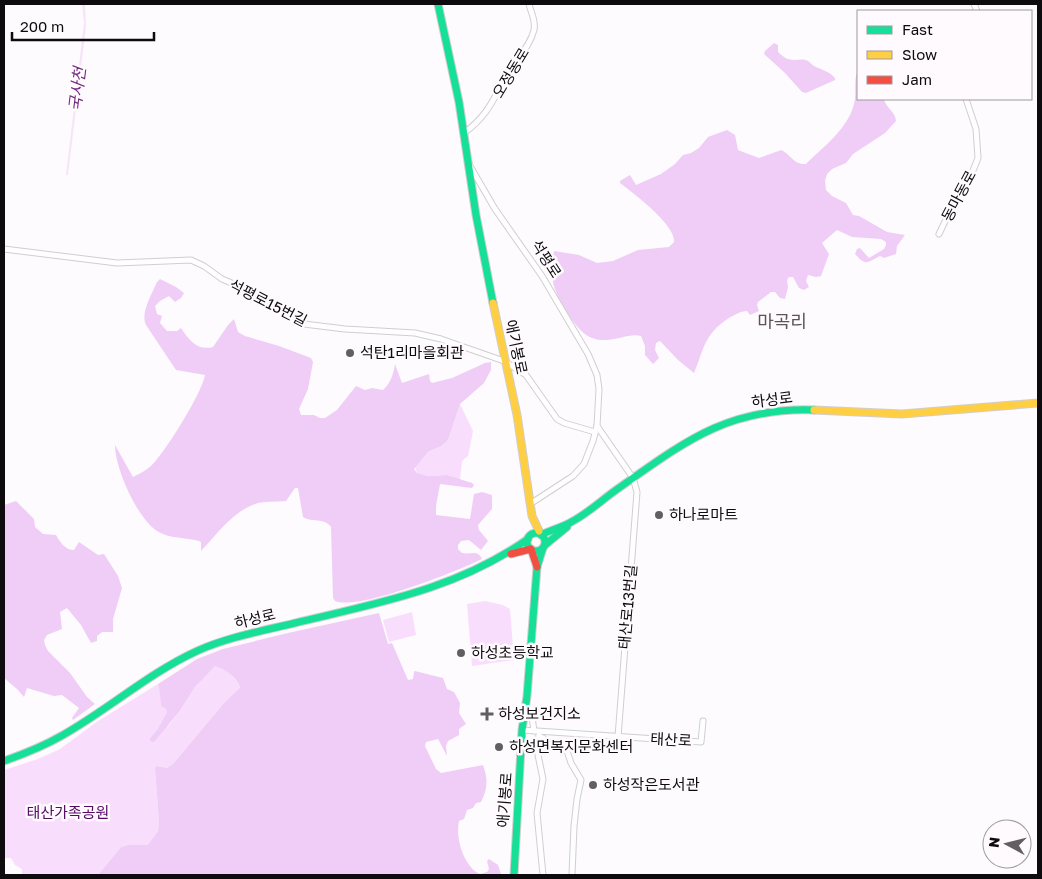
<svg xmlns="http://www.w3.org/2000/svg" width="1042" height="879" font-family="'Golos Text','Noto Sans KR',sans-serif">
<style>
.green{fill:#f8defc}
.forest{fill:#efcdf6}
.water{fill:#f6e4f9}
.lines{fill:none;stroke-linecap:round;stroke-linejoin:round}
.street-casing{stroke:#d0ced1;stroke-width:7}
.fast-casing{stroke:#d0ced1;stroke-width:9}
.slow-casing{stroke:#d0ced1;stroke-width:9}
.jam-casing{stroke:#d0ced1;stroke-width:9}
.street{stroke:#fffeff;stroke-width:5}
.fast{stroke:#16e098;stroke-width:7}
.slow{stroke:#ffcf43;stroke-width:7}
.jam{stroke:#f24e42;stroke-width:7}
.poi-dot{fill:#615f62;stroke:#fefafe;stroke-width:2}
.labels{text-anchor:middle;stroke-width:5;stroke-linejoin:round;paint-order:stroke}
.street-label{font-size:15px;fill:#0d0b0e;stroke:#fefafe}
.poi-label{font-size:15px;fill:#0d0b0e;stroke:#fefafe;text-anchor:start}
.park-label{font-size:15px;fill:#570964;stroke:#fefafe}
.water-label{font-size:16px;font-style:italic;fill:#71297e;stroke:#fefafe}
.quarter-label{font-size:18px;fill:#5b545c;stroke:#fefafe}
</style>
<rect width="100%" height="100%" fill="#fdfbfd"/>
<g class="green">
<polygon points="460,404 473,431 469,452 468,456 462,461 460,480 447,475 428,476 417,473 415,467 428,452 437,448 448,440"/>
<polygon points="485,601 503,605 510,609 514,660 472,666 467,604"/>
<polygon points="412,612 416,635 389,642 383,620"/>
<path d="M215,665C225,669 238,678 240,689L224,703L173,764L167,768L158,766L155,768L159,823L158,831L148,846L134,845L121,847L98,875H22V869L15,865L11,858H4V770L38,759L60,749L98,721L158,684L161,690L160,700L167,712L157,730L150,738L169,725L179,712L195,687Z"/>
</g>
<g class="forest">
<path d="M774,43L778,45V52C792,66 798,56 808,61C810,62 812,65 814,66C822,70 829,71 835,78V80L806,93L802,92L785,73L764,54L765,51Z"/>
<path d="M858,70V99H884C885,107 896,112 896,121L885,133L853,154L846,163L832,169L827,174L825,181L826,190L832,196L846,203L853,215L859,216L887,232L905,235L897,246L896,254L884,258L880,256C866,263 866,266 855,254L857,249L860,248L869,258L884,249L886,245V242L881,239L852,237L837,230L822,243L829,254L821,276L816,277L808,275L806,281L809,287L804,290L799,288L793,277H789L787,280L788,287L785,299L780,298L775,292H771L758,302L757,305L759,311L750,315L747,311C740,311 735,315 729,318C704,334 704,349 694,373L678,360L660,341L656,343L655,350L659,358L653,364L645,355V346L641,336C629,333 616,341 603,340C597,340 590,338 585,334C574,326 555,296 553,282C551,272 552,261 554,251L579,255L597,263L613,261L638,250L669,247L674,242C676,225 633,193 620,183V181L630,175L636,185L661,174L675,164L683,155L691,153L699,148L708,137L727,130L735,135L738,150L759,158L781,150C791,154 793,165 806,164C823,147 848,129 854,104C857,93 853,80 858,70Z"/>
<path d="M160,279L176,287L184,293L181,298L175,302L169,296L160,301L155,306L157,314L162,316L160,323L167,331H177L181,328C189,340 197,351 213,347L228,325L234,319L238,332L245,336L279,346L311,358L313,362L308,389L299,409L301,415H314L320,418H325L337,410L356,386L365,390L372,388L383,390C390,384 394,373 395,364L402,383L429,374L430,381L432,383L452,378L485,363L491,362V370L484,383L460,404L448,440L441,446L428,452L414,469L417,473L428,476L447,475L472,483L474,485L472,488L440,484L436,506V515L470,519L474,494L482,492L492,495V509L478,525L479,530L488,541L481,550L469,540L461,541L458,545V549L462,553C470,555 478,549 482,559C458,571 358,611 335,601L333,598L331,527C324,517 312,523 303,517L298,488H295L286,501C276,502 268,501 258,503C234,510 218,533 201,551V542L199,541C185,537 170,539 157,531C137,518 115,468 115,445L133,477C139,474 147,470 152,465C166,451 202,393 205,375L176,370L146,325C140,313 152,294 157,282Z"/>
<path d="M16,501L34,519L35,527L43,534L56,535C60,542 65,550 74,550L79,542L98,555L104,554L118,576L122,588L113,619V632H102L97,636V641L91,643L81,625L67,608L60,612L62,629L47,635L44,640L45,645L48,651L70,673L87,697L95,704L73,720L72,718L79,708L62,695L54,696L27,688L24,697L17,689L4,678V505Z"/>
<path d="M379,613L388,644L392,643L408,680L413,679L414,672L415,671L443,678L447,689L454,692L460,703L459,713L466,724L459,729V735L448,741L446,746L447,756L438,739L426,742L425,746L436,769L441,773L483,765C488,779 488,788 481,802L476,803L473,808L467,810L464,819L459,821C455,838 464,867 480,874L487,872L489,869L487,861L489,859L498,865L501,874L98,875L121,847L129,845H148L158,831L159,823L155,768L157,766L167,768L173,764L224,703L240,688C238,678 225,669 215,666L195,687L179,712L154,742L150,741V738L157,730L167,712L165,708L162,707C159,699 161,692 158,684L197,659L223,649L288,633Z"/>
</g>
<polygon class="water" points="82,4 85,4 86,26 68,175 66,175 84,23"/>
<g class="lines">
<g class="street-casing">
<g id="street">
<polyline points="974,4 977,11"/>
<path d="M464,133C491,113 494,96 510,70C518,57 530,46 534,30C536,20 531,13 529,4"/>
<polyline points="470,166 495,209 542,276 588,354 597,375 599,389 597,426 593,441 584,464 573,476 530,504"/>
<polyline points="939,234 957,196 970,178 978,158 976,129 966,99"/>
<polyline points="4,249 117,263 191,260 204,266 222,279 260,295 304,324 345,329 415,333 441,339 504,361 526,375 557,419 564,423 595,432"/>
<polyline points="597,426 633,478 637,492 618,737"/>
<polyline points="526,706 532,717 534,731"/>
<polyline points="522,730 701,742 703,721"/>
<polyline points="539,735 538,755 543,779 537,813 543,875"/>
<polyline points="539,736 567,751 571,763 581,780 577,799 574,826 572,875"/>
</g>
</g>
<g class="fast-casing">
<g id="fast">
<polyline points="438,4 459,102 476,215 493,303"/>
<path d="M539,531L541,535C551,530 563,527 573,521C588,513 602,500 616,490C683,443 727,407 814,410"/>
<circle cx="536" cy="542" r="9"/>
<polyline points="545,545 567,527"/>
<path d="M4,761C24,754 44,746 63,735C109,709 149,673 197,651C228,637 262,631 295,623C378,603 457,589 528,539"/>
<polyline points="514,875 522,730 527,696 537,567 543,548"/>
</g>
</g>
<g class="slow-casing">
<g id="slow">
<polyline points="493,303 517,415 532,516 539,531"/>
<polyline points="814,410 902,414 1038,403"/>
</g>
</g>
<g class="jam-casing">
<polyline id="jam" points="511,554 531,549 537,567"/>
</g>
<use href="#street" class="street"/>
<use href="#fast" class="fast"/>
<use href="#slow" class="slow"/>
<use href="#jam" class="jam"/>
</g>
<g class="poi-dot">
<circle cx="350" cy="353" r="5"/>
<circle cx="659" cy="515" r="5"/>
<circle cx="461" cy="653" r="5"/>
<path d="M484.5 706.5h5v5h5v5h-5v5h-5v-5h-5v-5h5z"/>
<circle cx="499" cy="747" r="5"/>
<circle cx="593" cy="785" r="5"/>
</g>
<g class="labels">
<g class="street-label">
<text transform="translate(511 73) rotate(-59)" y="5">오정동로</text>
<text transform="translate(959 196) rotate(-62)" y="5">동마동로</text>
<text transform="translate(546 259) rotate(57)" y="5">석평로</text>
<text transform="translate(268 303) rotate(27)" y="5">석평로15번길</text>
<text transform="translate(516 347) rotate(78)" y="5">애기봉로</text>
<text transform="translate(772 400) rotate(-7)" y="5">하성로</text>
<text transform="translate(628 607) rotate(-85)" y="5">태산로13번길</text>
<text transform="translate(255 619) rotate(-14)" y="5">하성로</text>
<text transform="translate(671 740) rotate(3)" y="5">태산로</text>
<text transform="translate(505 800) rotate(-86)" y="5">애기봉로</text>
</g>
<g class="poi-label">
<text x="360" y="358">석탄1리마을회관</text>
<text x="669" y="520">하나로마트</text>
<text x="471" y="658">하성초등학교</text>
<text x="498" y="719">하성보건지소</text>
<text x="509" y="752">하성면복지문화센터</text>
<text x="603" y="790">하성작은도서관</text>
</g>
<g class="park-label">
<text x="68" y="818">태산가족공원</text>
</g>
<g class="water-label">
<text transform="translate(77 89) rotate(-83)" y="6">국사천</text>
</g>
<g class="quarter-label">
<text x="782" y="328">마곡리</text>
</g>
</g>
<rect width="1042" height="879" fill="none" stroke="#0d0b0e" stroke-width="10"/>
<rect x="857" y="10" width="175" height="90" fill="#fefafe" stroke="#9e9a9e"/>
<rect x="867" y="26" width="25" height="8" fill="#16e098" stroke="#9e9a9e"/>
<text x="902" y="35" font-size="15" fill="#0d0b0e">Fast</text>
<rect x="867" y="51" width="25" height="8" fill="#ffcf43" stroke="#9e9a9e"/>
<text x="902" y="60" font-size="15" fill="#0d0b0e">Slow</text>
<rect x="867" y="76" width="25" height="8" fill="#f24e42" stroke="#9e9a9e"/>
<text x="902" y="85" font-size="15" fill="#0d0b0e">Jam</text>
<g transform="translate(1007 844) rotate(277)"><circle r="24" fill="#fefafe" stroke="#9e9a9e"/>
<path d="M0-4L9 19L0 12L-9 19Z" fill="#615f62"/>
<text y="-8" font-size="14" font-weight="bold" text-anchor="middle" fill="#0d0b0e">N</text>
</g>
<path d="M12 32v8h142v-8" fill="none" stroke="#0d0b0e" stroke-width="2.5"/>
<text x="20" y="32" font-size="15" fill="#0d0b0e" stroke="#fefafe" stroke-width="4" paint-order="stroke">200 m</text>
</svg>
